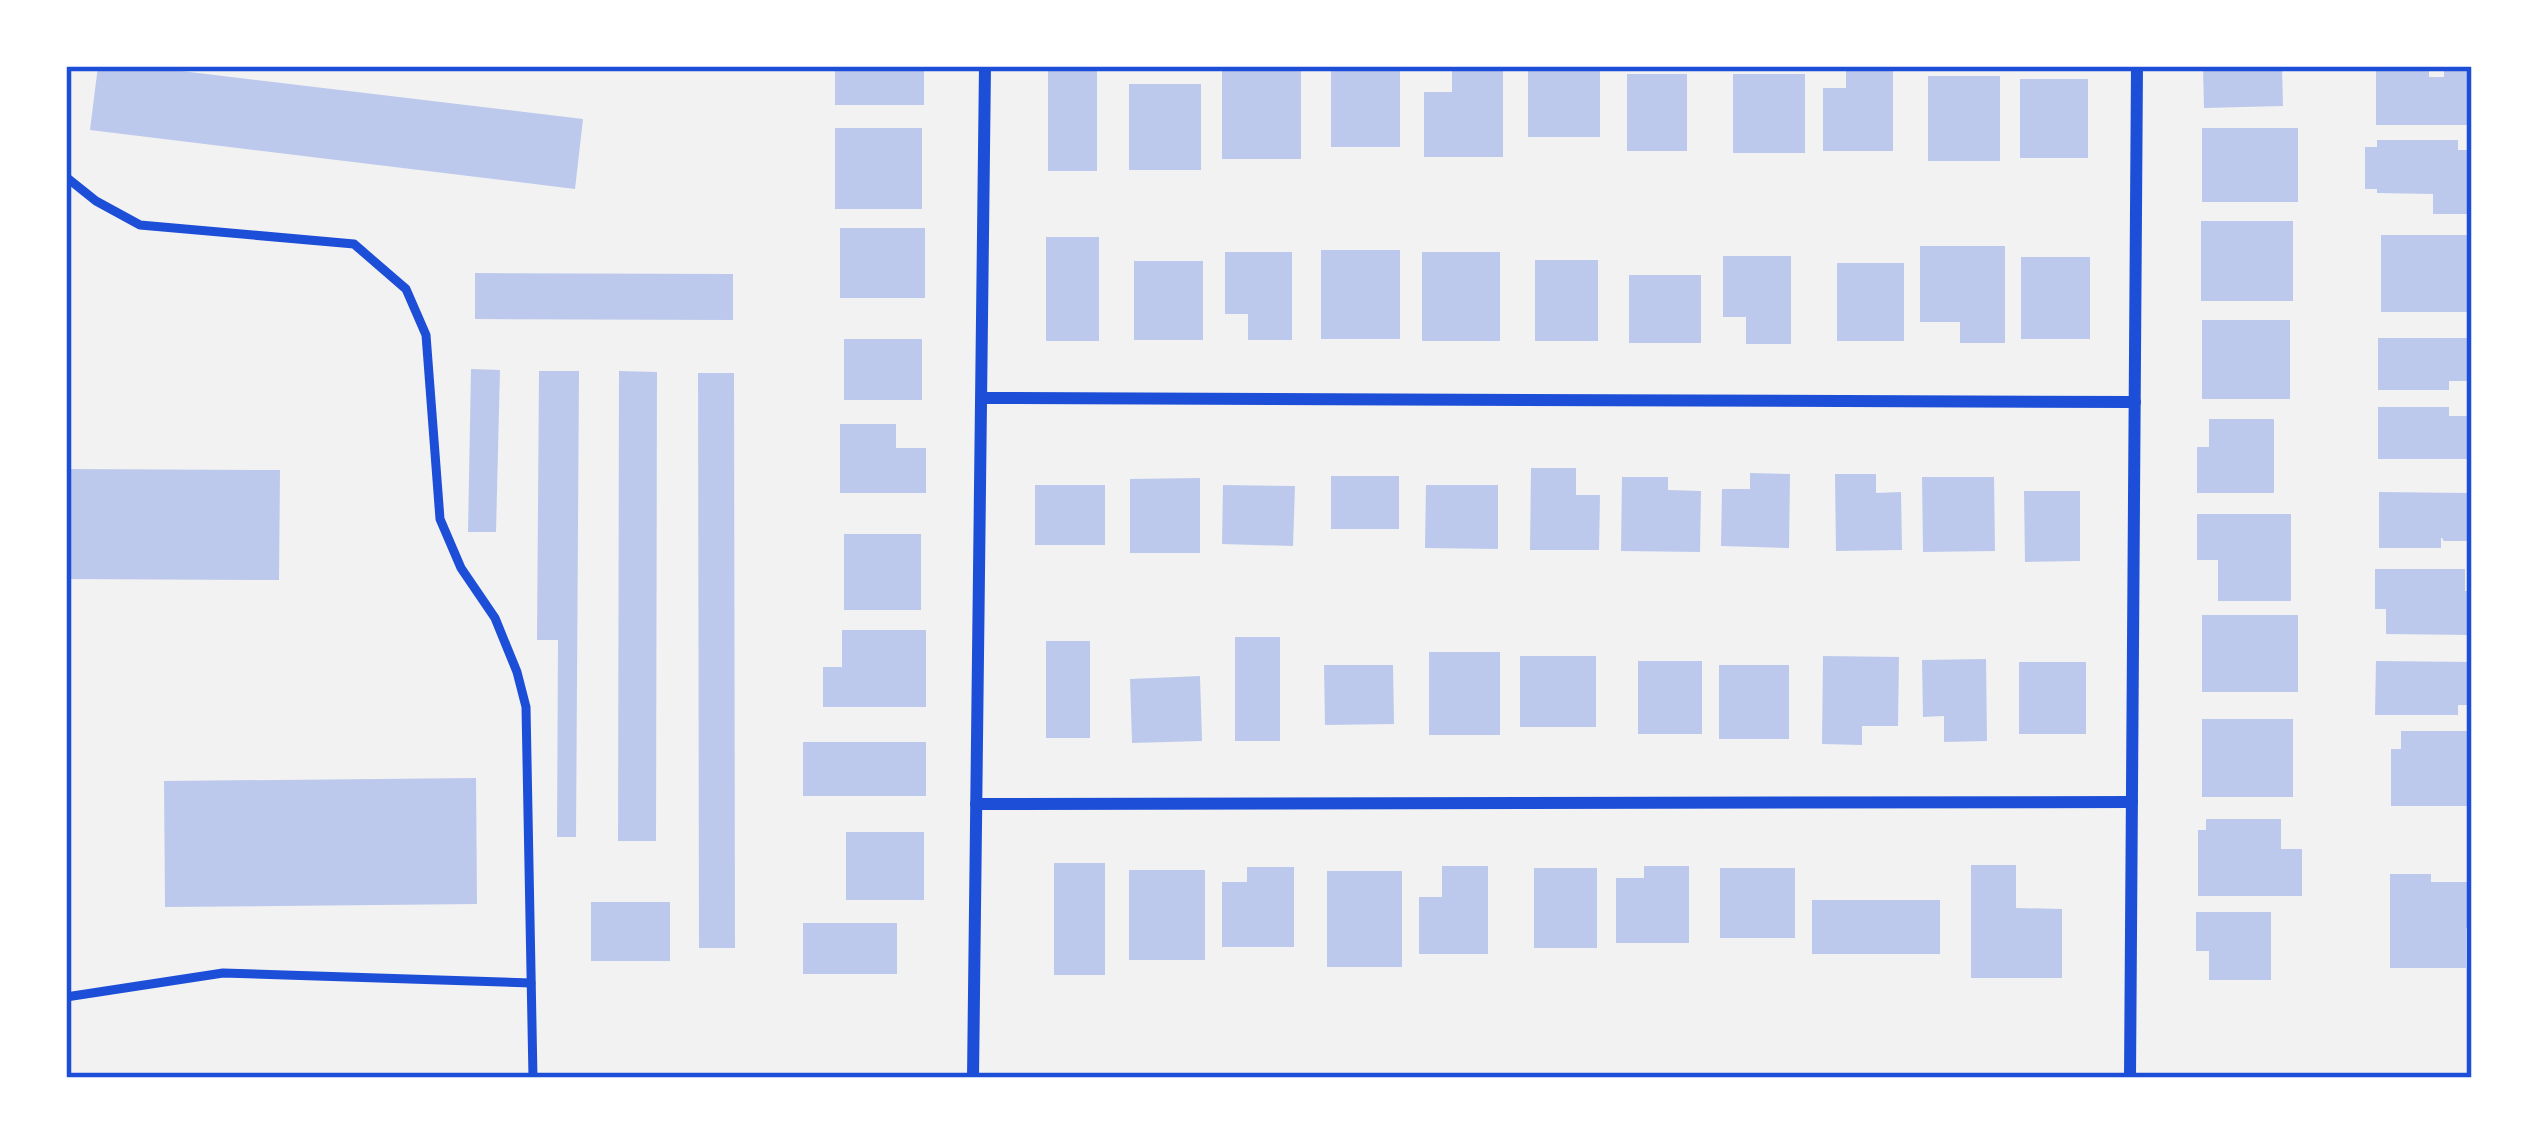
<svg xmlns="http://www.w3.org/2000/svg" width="2538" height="1144" font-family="'Alegreya Sans',sans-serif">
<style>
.building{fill:#bdc9ec}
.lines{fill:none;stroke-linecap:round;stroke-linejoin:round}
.service{stroke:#1d4ed8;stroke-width:9}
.minor{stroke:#1d4ed8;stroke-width:12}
.neatline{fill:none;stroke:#1d4ed8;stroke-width:4.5}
</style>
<rect width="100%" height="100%" fill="#f2f2f2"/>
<g class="building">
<polygon points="98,66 140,66 583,119 575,189 90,130"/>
<rect x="835" y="66" width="89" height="39"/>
<rect x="1528" y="66" width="72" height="71"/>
<polygon points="2203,66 2282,66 2283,106 2204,108"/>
<polygon points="2376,66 2429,66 2429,77 2444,77 2444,71 2472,71 2472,125 2376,125"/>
<polygon points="1846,68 1893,68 1893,151 1823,151 1823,88 1846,88"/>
<rect x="1222" y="69" width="79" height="90"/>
<rect x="1331" y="70" width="69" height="77"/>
<polygon points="1452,70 1503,70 1503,157 1424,157 1424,92 1452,92"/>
<rect x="1048" y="71" width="49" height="100"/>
<rect x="1627" y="74" width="60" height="77"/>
<rect x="1733" y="74" width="72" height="79"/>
<rect x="1928" y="76" width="72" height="85"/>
<rect x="2020" y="79" width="68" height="79"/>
<rect x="1129" y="84" width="72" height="86"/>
<rect x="835" y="128" width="87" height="81"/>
<rect x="2202" y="128" width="96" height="74"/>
<polygon points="2377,140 2458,140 2458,150 2472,150 2472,214 2433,214 2433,194 2377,193 2377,189 2365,189 2365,147 2377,147"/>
<rect x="2201" y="221" width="92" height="80"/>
<rect x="840" y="228" width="85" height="70"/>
<rect x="2381" y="235" width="91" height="77"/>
<rect x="1046" y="237" width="53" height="104"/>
<polygon points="1920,246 2005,246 2005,343 1960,343 1960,322 1920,322"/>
<rect x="1321" y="250" width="79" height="89"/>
<polygon points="1225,252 1292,252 1292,340 1248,340 1248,314 1225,314"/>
<rect x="1422" y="252" width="78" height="89"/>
<polygon points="1723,256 1791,256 1791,344 1746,344 1746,317 1723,317"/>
<rect x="2021" y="257" width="69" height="82"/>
<rect x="1535" y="260" width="63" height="81"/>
<rect x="1134" y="261" width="69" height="79"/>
<rect x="1837" y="263" width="67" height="78"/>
<polygon points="475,273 733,274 733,320 475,319"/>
<rect x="1629" y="275" width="72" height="68"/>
<rect x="2202" y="320" width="88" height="79"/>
<polygon points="2378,338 2472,338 2472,381 2449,381 2449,390 2378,390"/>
<rect x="844" y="339" width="78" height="61"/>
<polygon points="471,369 500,370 496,532 468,532"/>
<polygon points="539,371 579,371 576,837 557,837 558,640 537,640"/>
<polygon points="619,371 657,372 656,841 618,841"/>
<polygon points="698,373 734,373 735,948 699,948"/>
<polygon points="2378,407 2449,407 2449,416 2472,416 2472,459 2378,459"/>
<polygon points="2209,419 2274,419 2274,493 2197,493 2197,447 2209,447"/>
<polygon points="840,424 896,424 896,448 926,448 926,493 840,493"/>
<polygon points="1531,468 1576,468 1576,495 1600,495 1599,550 1530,550"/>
<polygon points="66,469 280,470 279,580 66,579"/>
<polygon points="1750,473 1790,474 1789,548 1721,546 1722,489 1750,489"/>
<polygon points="1835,474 1876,474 1876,493 1901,492 1902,550 1836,551"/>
<rect x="1331" y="476" width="68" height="53"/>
<polygon points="1622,477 1668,477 1668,490 1701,491 1700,552 1621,551"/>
<polygon points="1922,477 1994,477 1995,551 1923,552"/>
<polygon points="1200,478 1200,553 1130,553 1130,479"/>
<rect x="1035" y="485" width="70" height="60"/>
<polygon points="1223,485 1295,486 1293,546 1222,544"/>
<polygon points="1426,485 1498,485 1498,549 1425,548"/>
<polygon points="2024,491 2080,491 2080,561 2025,562"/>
<polygon points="2379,492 2468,493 2468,498 2472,498 2472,541 2444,541 2441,537 2441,548 2379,548"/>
<polygon points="2197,514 2291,514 2291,601 2218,601 2218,560 2197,560"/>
<rect x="844" y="534" width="77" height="76"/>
<polygon points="2375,569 2465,569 2465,591 2472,591 2472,635 2386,634 2386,609 2375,609"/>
<rect x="2202" y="615" width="96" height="77"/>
<polygon points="842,630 926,630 926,707 823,707 823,667 842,667"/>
<rect x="1235" y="637" width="45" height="104"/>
<rect x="1046" y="641" width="44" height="97"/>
<rect x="1429" y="652" width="71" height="83"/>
<rect x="1520" y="656" width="76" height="71"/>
<polygon points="1823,656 1899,657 1898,726 1862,726 1862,745 1822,744"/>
<polygon points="1986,659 1987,741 1944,742 1944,716 1923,717 1922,660"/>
<rect x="1638" y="661" width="64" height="73"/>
<polygon points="2376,661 2472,662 2472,705 2458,705 2458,715 2375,715"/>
<rect x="2019" y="662" width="67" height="72"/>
<polygon points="1324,665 1393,665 1394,724 1325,725"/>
<rect x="1719" y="665" width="70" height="74"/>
<polygon points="1200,676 1202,741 1132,743 1130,679"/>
<rect x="2202" y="719" width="91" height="78"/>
<polygon points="2401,731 2472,731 2468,806 2391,806 2391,749 2401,749"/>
<rect x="803" y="742" width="123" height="54"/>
<polygon points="476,778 477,904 165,907 164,781"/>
<polygon points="2206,819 2281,819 2281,849 2302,849 2302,896 2198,896 2198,830 2206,830"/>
<rect x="846" y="832" width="78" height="68"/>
<rect x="1054" y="863" width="51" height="112"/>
<polygon points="1971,865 2016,865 2016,908 2062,909 2062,978 1971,978"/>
<polygon points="1442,866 1488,866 1488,954 1419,954 1419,897 1442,897"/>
<polygon points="1644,866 1689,866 1689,943 1616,943 1616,878 1644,878"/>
<polygon points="1247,867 1294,867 1294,947 1222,947 1222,882 1247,882"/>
<rect x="1534" y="868" width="63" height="80"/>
<rect x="1720" y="868" width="75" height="70"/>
<rect x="1129" y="870" width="76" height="90"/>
<rect x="1327" y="871" width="75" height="96"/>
<polygon points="2390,874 2431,874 2431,882 2469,882 2472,887 2472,928 2466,928 2466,968 2390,968"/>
<rect x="1812" y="900" width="128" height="54"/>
<rect x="591" y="902" width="79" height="59"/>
<polygon points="2196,912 2271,912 2271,980 2209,980 2209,951 2196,951"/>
<rect x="803" y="923" width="94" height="51"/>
</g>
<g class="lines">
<g class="service">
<polyline points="66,177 96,201 140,225 354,244 406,289 426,335 440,519 461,568 495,618 517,672 526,707 533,1078"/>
<polyline points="66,997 223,973 531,983"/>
</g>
<g class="minor">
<polyline points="982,398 2135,402"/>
<polyline points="976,804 2132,802"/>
<polyline points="973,1078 985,66"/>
<polyline points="2130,1078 2137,66"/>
</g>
</g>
<rect width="2538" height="1144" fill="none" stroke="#ffffff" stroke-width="138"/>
<rect x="69" y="69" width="2400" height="1006" class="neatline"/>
</svg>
